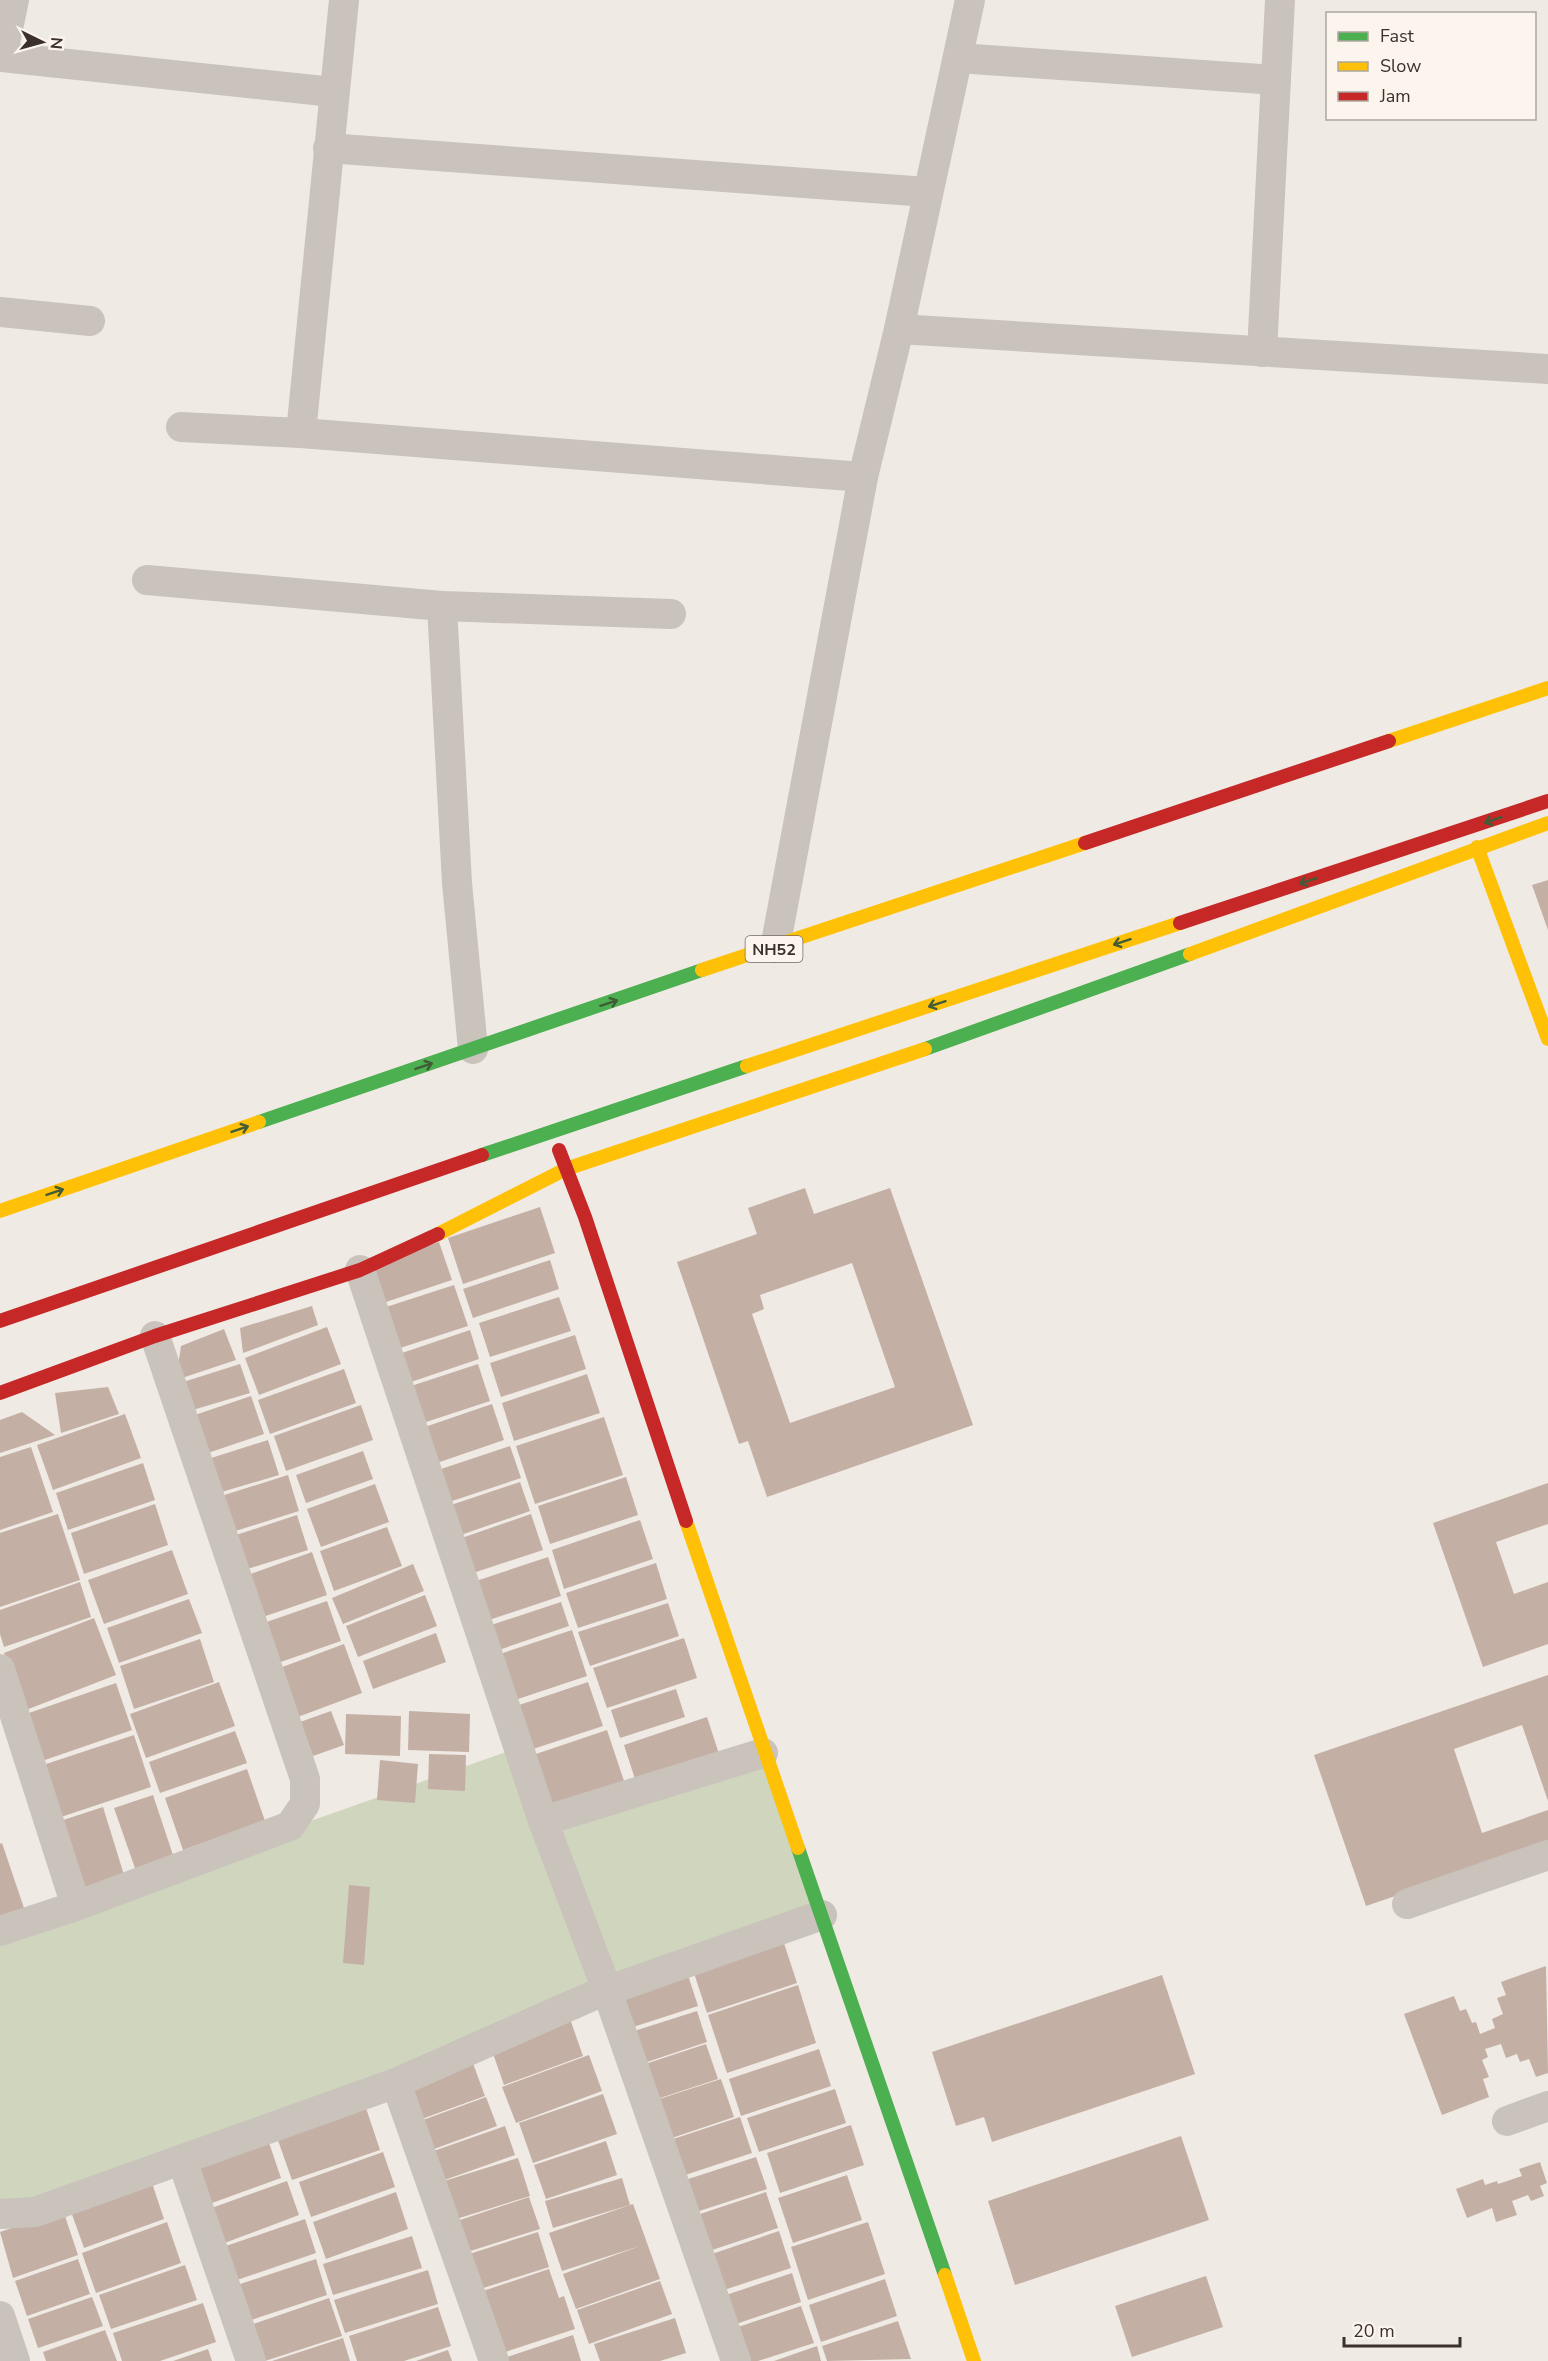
<svg xmlns="http://www.w3.org/2000/svg" width="1548" height="2361" font-family="'Nunito Sans',sans-serif">
<style>
.green{fill:#d0d5be}
.building{fill:#c4afa5;fill-rule:evenodd}
.lines{fill:none;stroke-linecap:round;stroke-linejoin:round}
.street{stroke:#c9c3bc;stroke-width:30}
.fast{stroke:#4caf50;stroke-width:14}
.slow{stroke:#ffc107;stroke-width:14}
.jam{stroke:#c62828;stroke-width:14}
.oneway{stroke:#415c37}
.labels{text-anchor:middle;stroke-width:4.5;stroke-linejoin:round;paint-order:stroke}
.shield{fill:#fbf5ed;stroke:#756b64;stroke-width:1.5}
.shield-label{font-size:16px;font-weight:bold;fill:#3b302a}
</style>
<rect width="100%" height="100%" fill="#f0eae4"/>
<polygon class="green" points="520,1747 543,1820 763,1753 822,1915 402,2076 0,2212 0,1931"/>
<g class="building">
<polygon points="1548,880 1548,930 1532,885"/>
<path d="M805,1188L814,1214L890,1188L973,1425L767,1497L748,1441L739,1444L677,1262L757,1234L748,1208ZM852,1263L895,1387L790,1423L752,1314L764,1309L760,1295Z"/>
<polygon points="540,1207 555,1253 463,1284 448,1238"/>
<polygon points="439,1242 452,1280 380,1304 367,1266"/>
<polygon points="550,1260 559,1289 473,1318 463,1289"/>
<polygon points="454,1285 468,1326 397,1349 383,1308"/>
<polygon points="559,1297 571,1331 490,1357 479,1323"/>
<polygon points="312,1306 318,1325 243,1353 240,1328"/>
<polygon points="327,1327 341,1364 259,1395 245,1358"/>
<polygon points="224,1329 236,1360 176,1380 181,1346"/>
<polygon points="470,1330 479,1359 405,1384 396,1355"/>
<polygon points="575,1335 586,1369 501,1397 490,1363"/>
<polygon points="240,1364 250,1393 186,1412 177,1384"/>
<polygon points="478,1364 490,1401 414,1426 402,1389"/>
<polygon points="344,1369 356,1403 270,1434 258,1400"/>
<polygon points="587,1374 600,1413 514,1441 502,1403"/>
<polygon points="108,1387 119,1414 61,1433 55,1393"/>
<polygon points="251,1396 264,1434 202,1455 189,1417"/>
<polygon points="492,1404 504,1440 428,1466 416,1430"/>
<polygon points="361,1405 373,1440 286,1471 274,1436"/>
<polygon points="22,1412 55,1435 0,1453 0,1420"/>
<polygon points="125,1414 141,1458 53,1490 37,1445"/>
<polygon points="604,1417 623,1475 535,1504 516,1446"/>
<polygon points="268,1440 279,1475 215,1494 205,1460"/>
<polygon points="510,1446 521,1478 446,1503 435,1471"/>
<polygon points="31,1447 53,1512 0,1530 0,1457"/>
<polygon points="363,1451 373,1479 306,1503 296,1475"/>
<polygon points="143,1463 155,1500 68,1530 56,1493"/>
<polygon points="288,1475 299,1511 226,1534 215,1498"/>
<polygon points="626,1477 638,1515 550,1544 538,1506"/>
<polygon points="520,1482 530,1511 455,1537 445,1507"/>
<polygon points="1548,1483 1548,1524 1496,1542 1514,1594 1548,1582 1548,1644 1483,1667 1433,1523"/>
<polygon points="375,1484 389,1522 321,1547 307,1509"/>
<polygon points="155,1504 168,1545 84,1574 71,1533"/>
<polygon points="58,1514 80,1580 0,1607 0,1533"/>
<polygon points="531,1514 543,1550 464,1576 453,1541"/>
<polygon points="297,1515 308,1550 238,1572 227,1538"/>
<polygon points="640,1520 653,1559 564,1589 552,1550"/>
<polygon points="387,1527 402,1566 334,1591 320,1551"/>
<polygon points="172,1550 188,1594 104,1624 88,1580"/>
<polygon points="312,1552 327,1595 257,1619 242,1577"/>
<polygon points="548,1557 561,1596 483,1622 470,1583"/>
<polygon points="656,1563 667,1599 578,1628 566,1593"/>
<polygon points="413,1564 424,1591 343,1624 332,1598"/>
<polygon points="80,1582 91,1617 4,1647 0,1634 0,1610"/>
<polygon points="425,1595 437,1626 358,1657 346,1626"/>
<polygon points="189,1599 202,1633 119,1663 107,1628"/>
<polygon points="327,1601 341,1641 272,1665 258,1625"/>
<polygon points="561,1602 569,1626 493,1652 485,1627"/>
<polygon points="668,1603 679,1636 590,1666 578,1632"/>
<polygon points="94,1618 116,1675 26,1710 4,1653"/>
<polygon points="572,1630 587,1676 515,1700 500,1654"/>
<polygon points="436,1633 446,1662 373,1689 363,1661"/>
<polygon points="684,1638 697,1678 607,1708 593,1668"/>
<polygon points="200,1639 214,1682 134,1709 120,1666"/>
<polygon points="344,1644 362,1693 295,1718 277,1669"/>
<polygon points="1548,1675 1548,1801 1522,1725 1454,1749 1482,1833 1548,1810 1548,1844 1366,1906 1314,1755"/>
<polygon points="219,1682 235,1726 146,1758 130,1714"/>
<polygon points="588,1682 603,1726 530,1750 516,1706"/>
<polygon points="116,1683 132,1730 39,1762 23,1715"/>
<polygon points="676,1689 685,1717 620,1738 611,1710"/>
<polygon points="331,1711 344,1745 313,1756 300,1722"/>
<polygon points="409,1711 470,1714 469,1752 408,1750"/>
<polygon points="346,1714 401,1716 400,1756 345,1754"/>
<polygon points="707,1717 719,1754 636,1782 624,1745"/>
<polygon points="607,1730 625,1784 545,1810 527,1757"/>
<polygon points="235,1731 247,1763 160,1793 149,1762"/>
<polygon points="134,1735 151,1787 55,1819 37,1767"/>
<polygon points="429,1754 466,1755 465,1791 428,1789"/>
<polygon points="380,1760 418,1764 415,1803 377,1800"/>
<polygon points="247,1769 265,1821 183,1850 165,1798"/>
<polygon points="153,1795 174,1858 136,1871 114,1808"/>
<polygon points="103,1807 124,1875 78,1890 57,1822"/>
<polygon points="2,1843 25,1911 0,1920 0,1844"/>
<polygon points="349,1885 370,1887 364,1965 343,1963"/>
<polygon points="782,1937 797,1983 707,2013 692,1967"/>
<polygon points="1546,1966 1548,2073 1536,2077 1529,2059 1520,2062 1517,2054 1506,2058 1501,2044 1485,2049 1488,2057 1482,2060 1489,2077 1483,2079 1489,2097 1442,2115 1404,2014 1454,1996 1460,2011 1466,2009 1472,2023 1476,2022 1480,2034 1495,2028 1492,2019 1503,2014 1497,1998 1506,1995 1501,1982"/>
<polygon points="686,1969 698,2006 624,2030 612,1993"/>
<polygon points="1162,1975 1195,2074 992,2142 984,2117 956,2126 932,2052"/>
<polygon points="798,1985 816,2043 727,2073 708,2015"/>
<polygon points="697,2011 707,2042 638,2065 628,2033"/>
<polygon points="569,2016 583,2056 504,2085 490,2045"/>
<polygon points="706,2044 718,2079 651,2101 639,2066"/>
<polygon points="819,2049 831,2086 741,2116 729,2079"/>
<polygon points="589,2055 602,2091 516,2123 502,2087"/>
<polygon points="471,2058 485,2096 416,2121 402,2083"/>
<polygon points="721,2079 734,2117 663,2141 650,2102"/>
<polygon points="835,2089 846,2123 759,2152 747,2118"/>
<polygon points="603,2094 617,2134 533,2163 519,2123"/>
<polygon points="486,2097 497,2126 423,2153 412,2124"/>
<polygon points="363,2099 380,2150 292,2180 274,2129"/>
<polygon points="740,2117 752,2153 676,2178 664,2142"/>
<polygon points="851,2125 864,2165 780,2193 767,2153"/>
<polygon points="505,2126 515,2155 439,2182 428,2153"/>
<polygon points="265,2131 281,2178 201,2207 184,2160"/>
<polygon points="1181,2136 1209,2220 1015,2285 988,2201"/>
<polygon points="606,2141 617,2175 546,2199 534,2165"/>
<polygon points="383,2152 395,2187 311,2217 299,2182"/>
<polygon points="756,2157 767,2189 687,2215 676,2183"/>
<polygon points="518,2158 530,2196 453,2220 441,2182"/>
<polygon points="1540,2162 1547,2183 1540,2186 1544,2196 1531,2201 1528,2195 1512,2201 1517,2215 1496,2222 1492,2208 1467,2218 1456,2189 1483,2179 1485,2185 1497,2181 1498,2184 1522,2176 1519,2169"/>
<polygon points="847,2175 862,2220 793,2243 778,2198"/>
<polygon points="150,2177 164,2219 84,2248 69,2206"/>
<polygon points="622,2178 630,2205 553,2228 545,2201"/>
<polygon points="287,2181 299,2215 219,2245 206,2210"/>
<polygon points="396,2192 408,2229 326,2259 313,2222"/>
<polygon points="766,2192 778,2228 706,2252 694,2216"/>
<polygon points="529,2197 540,2229 464,2253 454,2222"/>
<polygon points="633,2204 660,2279 576,2309 563,2274 640,2246 562,2271 549,2233"/>
<polygon points="63,2210 78,2255 13,2278 0,2232"/>
<polygon points="305,2219 316,2253 234,2281 223,2247"/>
<polygon points="167,2222 181,2263 96,2293 82,2253"/>
<polygon points="868,2222 885,2274 808,2300 791,2247"/>
<polygon points="779,2231 791,2268 721,2291 709,2255"/>
<polygon points="538,2232 549,2267 477,2290 466,2255"/>
<polygon points="412,2236 422,2268 333,2295 323,2264"/>
<polygon points="78,2259 90,2294 27,2316 15,2281"/>
<polygon points="316,2259 327,2295 245,2322 234,2286"/>
<polygon points="185,2265 197,2300 111,2329 99,2295"/>
<polygon points="549,2269 559,2298 564,2296 575,2329 499,2354 480,2292"/>
<polygon points="428,2270 438,2304 345,2333 334,2300"/>
<polygon points="792,2273 801,2302 733,2325 723,2296"/>
<polygon points="1206,2276 1223,2327 1132,2357 1115,2306"/>
<polygon points="885,2279 897,2316 821,2342 809,2305"/>
<polygon points="660,2281 672,2314 589,2344 577,2310"/>
<polygon points="92,2297 103,2326 38,2348 28,2319"/>
<polygon points="329,2298 342,2336 265,2361 253,2324"/>
<polygon points="203,2303 216,2342 160,2361 122,2361 113,2333"/>
<polygon points="801,2306 814,2343 758,2361 742,2361 732,2329"/>
<polygon points="438,2307 451,2346 404,2361 357,2361 349,2336"/>
<polygon points="675,2318 686,2353 660,2361 600,2361 594,2344"/>
<polygon points="898,2321 911,2359 827,2361 822,2346"/>
<polygon points="105,2330 117,2361 46,2361 43,2352"/>
<polygon points="573,2335 581,2361 501,2361 501,2359"/>
<polygon points="343,2338 350,2361 272,2361"/>
<polygon points="817,2346 821,2361 774,2361"/>
<polygon points="208,2349 212,2361 173,2361"/>
<polygon points="448,2350 452,2361 416,2361"/>
</g>
<g class="lines">
<g class="street">
<polyline points="0,56 2,57 14,0"/>
<polyline points="2,57 333,92"/>
<polyline points="958,58 1276,80"/>
<polyline points="328,148 927,192"/>
<polyline points="0,312 90,321"/>
<polyline points="899,329 1548,369"/>
<polyline points="1262,352 1280,0"/>
<polyline points="181,427 301,433 863,477"/>
<polyline points="301,433 344,0"/>
<polyline points="147,580 442,606 671,614"/>
<polyline points="442,606 457,883 473,1049"/>
<polyline points="775,948 863,477 899,329 970,0"/>
<polyline points="360,1270 543,1821 604,1982 736,2361"/>
<polyline points="0,1669 76,1906"/>
<polyline points="543,1821 763,1753"/>
<polyline points="1407,1904 1548,1855"/>
<polyline points="0,1931 76,1906 290,1826 305,1804 305,1779 155,1336"/>
<polyline points="396,2083 592,1996 822,1915"/>
<polyline points="1507,2121 1548,2106"/>
<polyline points="182,2160 251,2361"/>
<polyline points="0,2214 35,2212 396,2083 494,2361"/>
<polyline points="0,2316 15,2361"/>
</g>
<g class="fast">
<polyline points="925,1049 1190,954"/>
<polyline points="259,1122 702,970"/>
<polyline points="482,1155 747,1066"/>
<polyline points="798,1848 945,2275"/>
</g>
<g class="slow">
<polyline points="1389,741 1548,688"/>
<polyline points="1477,847 1548,1039"/>
<polyline points="1190,954 1548,823"/>
<polyline points="702,970 1085,843"/>
<polyline points="747,1066 1180,923"/>
<polyline points="0,1211 259,1122"/>
<polyline points="438,1234 566,1169 925,1049"/>
<polyline points="686,1521 798,1848"/>
<polyline points="945,2275 974,2361"/>
</g>
<g class="jam">
<polyline points="1085,843 1389,741"/>
<polyline points="1180,923 1548,801"/>
<polyline points="559,1150 585,1217 686,1521"/>
<polyline points="0,1321 482,1155"/>
<polyline points="0,1393 155,1336 360,1270 438,1234"/>
</g>
</g>
<defs><path id="oneway-shaft" d="M-6 0H5M1.5-3L5.5 0L1.5 3" fill="none" stroke-width="1.6" stroke-linecap="round" stroke-linejoin="round" transform="scale(1.5)"/></defs>
<g class="oneway">
<use href="#oneway-shaft" transform="translate(1493 820) rotate(161)"/>
<use href="#oneway-shaft" transform="translate(1308 881) rotate(162)"/>
<use href="#oneway-shaft" transform="translate(1122 942) rotate(162)"/>
<use href="#oneway-shaft" transform="translate(609 1003) rotate(-18)"/>
<use href="#oneway-shaft" transform="translate(937 1004) rotate(162)"/>
<use href="#oneway-shaft" transform="translate(424 1066) rotate(-19)"/>
<use href="#oneway-shaft" transform="translate(240 1129) rotate(-19)"/>
<use href="#oneway-shaft" transform="translate(55 1192) rotate(-19)"/>
</g>
<g class="labels">
<rect class="shield" x="745.5" y="936" width="57" height="26" rx="4.5"/>
<g class="shield-label">
<text x="774" y="955">NH52</text>
</g>
</g>
<rect x="1326" y="12" width="210" height="108" fill="#fbf5ed" stroke="#aea69f" stroke-width="1.5"/>
<rect x="1338" y="32" width="30" height="9" fill="#4caf50" stroke="#aea69f" stroke-width="1.5"/>
<text x="1380" y="42" font-size="18" fill="#3b302a">Fast</text>
<rect x="1338" y="62" width="30" height="9" fill="#ffc107" stroke="#aea69f" stroke-width="1.5"/>
<text x="1380" y="72" font-size="18" fill="#3b302a">Slow</text>
<rect x="1338" y="92" width="30" height="9" fill="#c62828" stroke="#aea69f" stroke-width="1.5"/>
<text x="1380" y="102" font-size="18" fill="#3b302a">Jam</text>
<g transform="translate(42 42) rotate(95)" stroke="#fbf5ed" stroke-width="4.5" paint-order="stroke">
<path d="M0-4.5L10 22L0 15L-10 22Z" fill="#3b302a"/>
<text y="-9" font-size="16" font-weight="bold" text-anchor="middle" fill="#3b302a">N</text>
</g>
<path d="M1344 2337v9h116v-9" fill="none" stroke="#3b302a" stroke-width="3"/>
<text x="1353" y="2337" font-size="18" fill="#3b302a" stroke="#fbf5ed" stroke-width="4.5" paint-order="stroke">20 m</text>
</svg>
